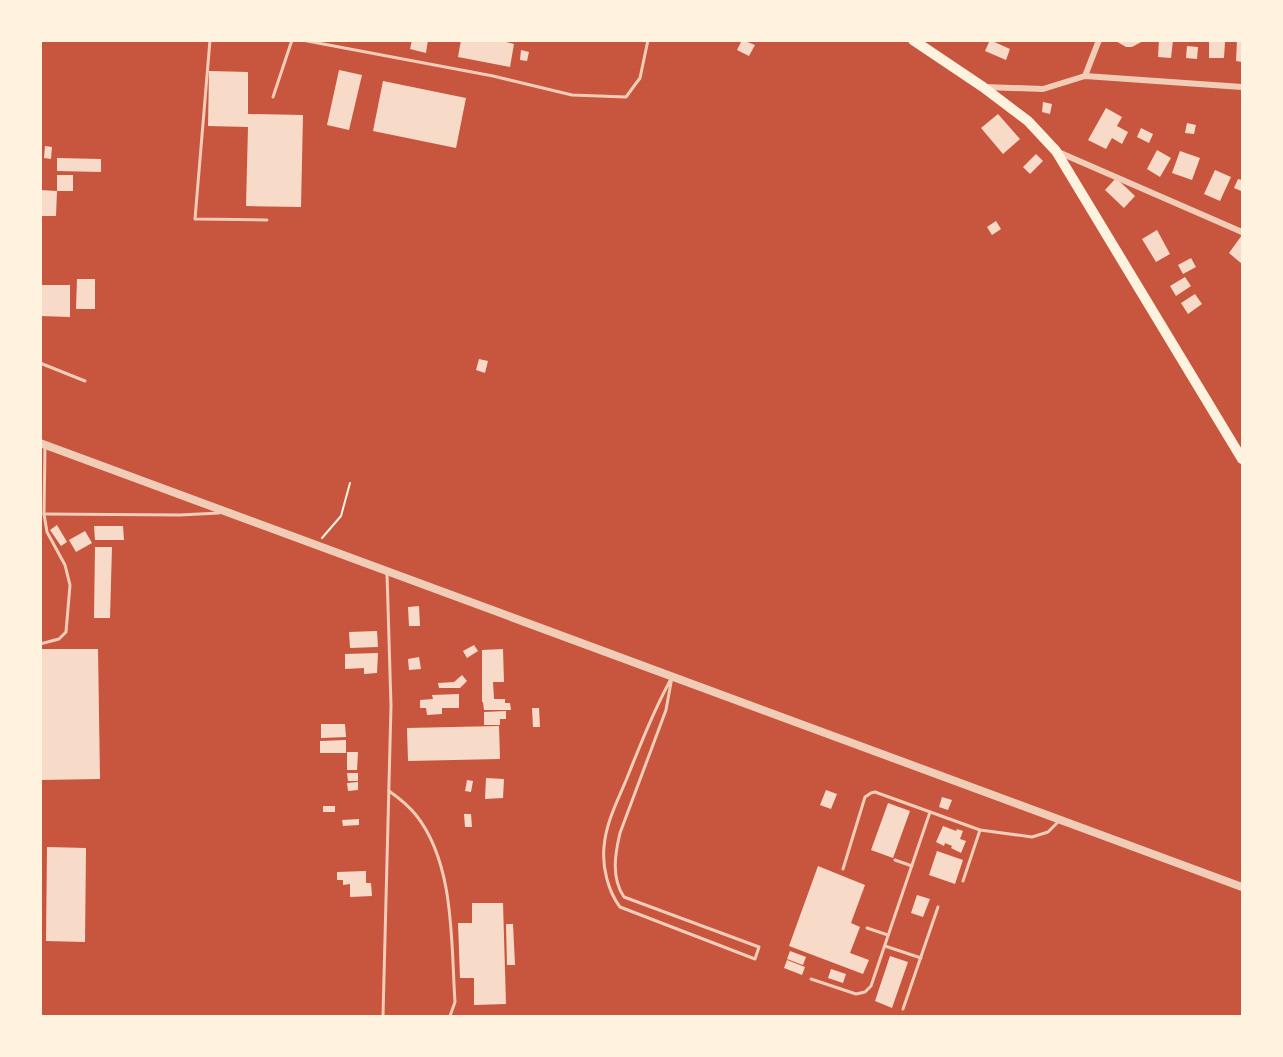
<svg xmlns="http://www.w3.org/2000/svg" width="1283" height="1057" font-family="Cabin,sans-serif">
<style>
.building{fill:#f7dbc8}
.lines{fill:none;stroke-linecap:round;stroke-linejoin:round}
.path{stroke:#fff3e0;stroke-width:2}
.service{stroke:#f1ccb7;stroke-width:3}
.minor{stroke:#f1ccb7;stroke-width:6}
.tertiary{stroke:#f1ccb7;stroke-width:8}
.primary{stroke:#fff3e0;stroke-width:10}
</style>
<rect width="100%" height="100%" fill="#c8553d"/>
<g class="building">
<polygon points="412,40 428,40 426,53 410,49"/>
<polygon points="461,40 498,40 514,44 510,67 458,57"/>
<polygon points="742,40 755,45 749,56 737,50"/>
<polygon points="990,40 1010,49 1006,60 985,51"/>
<polygon points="1114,40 1145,40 1132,47 1126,47"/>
<polygon points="1159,40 1173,40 1171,58 1158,57"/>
<polygon points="1237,40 1242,40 1242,62 1236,61"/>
<polygon points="1209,42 1225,42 1224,58 1209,58"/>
<polygon points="1187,46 1198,47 1197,59 1186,58"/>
<polygon points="521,50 529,52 527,61 520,60"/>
<polygon points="339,70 362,75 349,130 327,125"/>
<polygon points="209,71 248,72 248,114 303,115 301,207 246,206 248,127 208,126"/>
<polygon points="383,81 466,98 456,148 373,131"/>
<polygon points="1043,102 1052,104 1050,114 1042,112"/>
<polygon points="1106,108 1122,117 1117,126 1128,132 1122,144 1112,138 1106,149 1088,140"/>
<polygon points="998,114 1020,139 1003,154 981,128"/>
<polygon points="1187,123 1196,125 1194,134 1185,133"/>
<polygon points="1141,128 1153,134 1149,143 1137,137"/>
<polygon points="45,146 52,147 51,159 44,158"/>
<polygon points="1157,150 1171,158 1160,177 1147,169"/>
<polygon points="1180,151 1200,158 1192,180 1172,173"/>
<polygon points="1036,154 1043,161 1030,174 1023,167"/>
<polygon points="57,158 101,159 101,172 57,171"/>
<polygon points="1215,170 1231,177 1220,201 1204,194"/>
<polygon points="57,175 73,175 73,191 57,191 56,216 40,216 40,190 57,191"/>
<polygon points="1116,178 1135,196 1124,208 1105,190"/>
<polygon points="1238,179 1242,180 1241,191 1234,188"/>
<polygon points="996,221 1001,229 992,235 987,227"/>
<polygon points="1157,230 1170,254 1156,262 1142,239"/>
<polygon points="1242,235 1242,264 1229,253"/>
<polygon points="1191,258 1196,267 1183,274 1178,265"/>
<polygon points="1185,277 1191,286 1176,296 1170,286"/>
<polygon points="77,279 95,279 95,309 76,309"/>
<polygon points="40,285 70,285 70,317 40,316"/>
<polygon points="1195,294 1202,304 1188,314 1181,303"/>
<polygon points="479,359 488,361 485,373 476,370"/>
<polygon points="57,525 67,542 61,546 50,530"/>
<polygon points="94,526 123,526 124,540 95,540"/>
<polygon points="85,531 92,543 76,552 69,540"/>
<polygon points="95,547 112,547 110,618 94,618"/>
<polygon points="419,606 420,626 409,626 408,607"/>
<polygon points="377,631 378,647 350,648 349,632"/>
<polygon points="474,645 478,651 467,658 463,651"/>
<polygon points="40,649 98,649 100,779 40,780"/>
<polygon points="503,649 504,682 493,682 494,699 505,699 505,703 510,703 511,710 484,710 483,702 482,702 482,650"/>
<polygon points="378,653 377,673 364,674 364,668 345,669 345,654"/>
<polygon points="419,657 421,669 409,670 408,659"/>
<polygon points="462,675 467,681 460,688 439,688 438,683 454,682"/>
<polygon points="459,694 459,708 442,708 442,714 427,715 426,708 420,708 420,700 433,699 432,695"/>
<polygon points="532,708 539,708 540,727 533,727"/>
<polygon points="506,711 506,719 500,719 500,725 484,725 484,712"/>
<polygon points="321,724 345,724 346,737 321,738"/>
<polygon points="499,726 500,759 408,761 407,728"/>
<polygon points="346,740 346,753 320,753 320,741"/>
<polygon points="347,752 358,752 357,770 347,770"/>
<polygon points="347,773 358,773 358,781 348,781"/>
<polygon points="486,778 504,779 503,798 485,799"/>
<polygon points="467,780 473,781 471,792 465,791"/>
<polygon points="358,782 358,790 348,791 347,783"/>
<polygon points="826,790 837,794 831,809 820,805"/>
<polygon points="942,797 952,800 948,810 939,807"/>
<polygon points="888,803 910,811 893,858 871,850"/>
<rect x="323" y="806" width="12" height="6"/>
<polygon points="464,814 471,814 472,827 465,827"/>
<polygon points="359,819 359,825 343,826 342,820"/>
<polygon points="943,826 956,831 957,829 963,831 960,839 966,841 961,853 951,848 952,846 945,843 944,846 936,842"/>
<polygon points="47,847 86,848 85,942 46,941"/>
<polygon points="937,851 963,860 955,884 929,875"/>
<polygon points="818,866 865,885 851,923 860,927 850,953 869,960 863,974 789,946"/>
<polygon points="366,871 366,883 371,883 372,896 350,897 350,884 343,885 343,880 337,880 337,872"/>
<polygon points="917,895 930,899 923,917 911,913"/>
<polygon points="472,903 503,903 506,1004 474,1005 474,978 460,978 458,923 472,923"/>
<polygon points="506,924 513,924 515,965 507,965"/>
<polygon points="790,951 806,957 803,965 787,959"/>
<polygon points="890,956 908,962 892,1008 875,1001"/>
<polygon points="787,960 805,967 802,975 784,968"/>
<polygon points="831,969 846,974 843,983 828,978"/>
</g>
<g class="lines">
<polyline class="path" points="322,538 341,516 350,483"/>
<g class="service">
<polyline points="210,40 195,219 267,220"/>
<polyline points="302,40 493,76 572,95 626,97 640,78 648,40"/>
<polyline points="273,97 292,40"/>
<polyline points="40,363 85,381"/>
<polyline points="44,514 180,515 219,513"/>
<polyline points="40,644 59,639 66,632 70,585 65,565 47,532 44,514 45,446"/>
<path d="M672,677L666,710L620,833C615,854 611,878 624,897L759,947L755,959L620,907C608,891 602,867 604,847C606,822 618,800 627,778C641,743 654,710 672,677Z"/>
<path d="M389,791C399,798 408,805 416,815C455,864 451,943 455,1002L450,1016"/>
<polyline points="895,860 912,866"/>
<polyline points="843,869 865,797 871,793 875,792 980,830 1032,837 1048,832 1059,821"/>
<polyline points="963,881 980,830"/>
<polyline points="867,928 888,935"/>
<polyline points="885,946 921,958"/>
<polyline points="811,979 856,994 865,992 871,986 930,812"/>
<polyline points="903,1009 938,907"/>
<polyline points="383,1016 391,706 387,573"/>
</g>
<g class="minor">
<polyline points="1085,76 1099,40"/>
<polyline points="985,87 1043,89 1085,76 1242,87"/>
<polyline points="1056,151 1242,232"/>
</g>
<polyline class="tertiary" points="40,443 1242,887"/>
<polyline class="primary" points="913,40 983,87 1028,121 1056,151 1242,459"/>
</g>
<rect width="1283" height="1057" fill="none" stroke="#fff3e0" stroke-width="84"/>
</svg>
